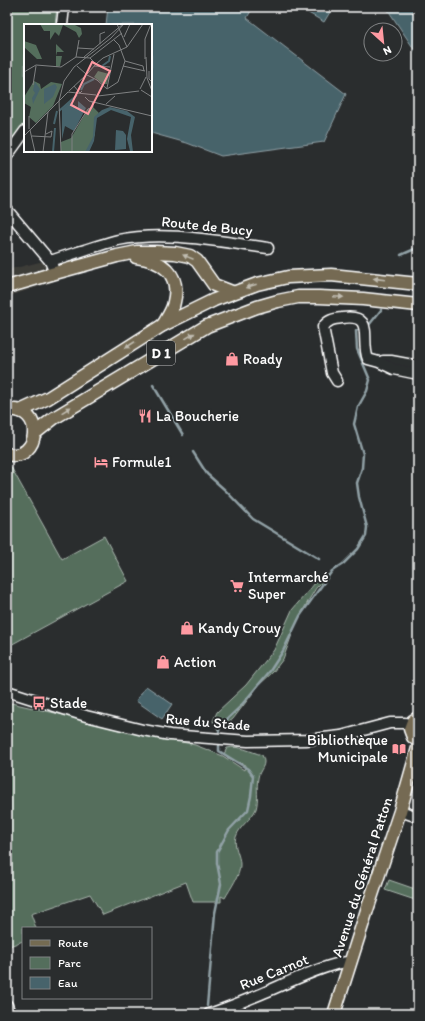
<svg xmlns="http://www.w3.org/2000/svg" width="425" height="1021" font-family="Itim,sans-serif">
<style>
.built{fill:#3e3d39}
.green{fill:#546e5c;stroke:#aab6ae}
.water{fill:#47636b;stroke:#91a1a6}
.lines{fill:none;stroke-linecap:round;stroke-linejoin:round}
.stream{stroke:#91a1a6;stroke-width:2.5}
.minor-casing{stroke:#fff;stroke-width:13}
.major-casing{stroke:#fff;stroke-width:15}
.minor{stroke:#2a2d2e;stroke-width:10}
.major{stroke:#746b52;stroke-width:12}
.oneway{fill:#c0bcb1}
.labels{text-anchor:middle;stroke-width:4;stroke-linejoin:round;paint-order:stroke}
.shield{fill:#2a2d2e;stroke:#bfc0c0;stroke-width:1}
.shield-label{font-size:14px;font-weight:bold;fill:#fff}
.street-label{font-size:15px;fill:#fff;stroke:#2a2d2e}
.poi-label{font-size:15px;fill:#fff;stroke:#2a2d2e;text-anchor:start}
.inset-river{fill:none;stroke:#47636b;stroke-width:2}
.inset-road{fill:none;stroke:#7f8182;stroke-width:1}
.view{fill:#ff9aa2;fill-opacity:0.15;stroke:#ff9aa2;stroke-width:2}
.inset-edge{fill:none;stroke:#fff;stroke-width:2}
</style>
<rect width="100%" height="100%" fill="#2a2d2e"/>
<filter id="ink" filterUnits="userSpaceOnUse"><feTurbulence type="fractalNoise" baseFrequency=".025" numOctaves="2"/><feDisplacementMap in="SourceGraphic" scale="8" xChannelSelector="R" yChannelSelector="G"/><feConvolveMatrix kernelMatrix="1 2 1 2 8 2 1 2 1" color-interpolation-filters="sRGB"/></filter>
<g filter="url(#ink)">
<polygon class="built" points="44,261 59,280 7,297 7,270"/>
<g class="green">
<polygon points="7,7 57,7 55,25 25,25 25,129 7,154"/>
<polygon points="11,467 62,559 104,536 128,581 7,647 7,469"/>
<polygon points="327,574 328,576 316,588 310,598 297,621 283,659 273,672 259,685 233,719 218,730 213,721 217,712 246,685 274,650 292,610 322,575"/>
<path d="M11,703L195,745L223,756L244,770L245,765L228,758L224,754L227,748C239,745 251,752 262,755C268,766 259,769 258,778C256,788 259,799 256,809C251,820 240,825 236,837C233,846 240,855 240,864C241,874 230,889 225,898L221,896V902H193L186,882L103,915L90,894L31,914L36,928H23V941L7,947V705Z"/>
<polygon points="389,880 418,890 418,901 385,890"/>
</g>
<g class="water">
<polygon points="108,7 253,7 247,18 346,94 324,142 221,156 187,143 151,133 151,25 106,25"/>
<polygon points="298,7 333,7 324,22"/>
<polygon points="386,7 418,7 418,55"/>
<polygon points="146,686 172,704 162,719 136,701"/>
</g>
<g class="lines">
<g class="stream">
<polyline points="401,255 417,248 418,245"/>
<polyline points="369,325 381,310"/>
<polyline points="153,385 183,435"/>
<polyline points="193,452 207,474 225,490 253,519 319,559"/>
<polyline points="219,731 220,726 239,708 270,671 283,651 300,616 332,571 343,564 358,549 366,536 367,527 359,497 357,483 362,468 363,454 354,424 358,407 367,391 370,380 357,349 356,331 358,330"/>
<polyline points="207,1006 215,913 221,884 217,863 217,852 229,830 248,810 251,796 253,776 248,769 219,751 219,746"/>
</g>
<g class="minor-casing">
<g id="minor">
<polyline points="62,25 64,7"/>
<polyline points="7,156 25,131"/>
<polyline points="7,210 50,261 55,273"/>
<path d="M50,261C73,254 95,246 118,240C166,230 220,242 268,248"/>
<polyline points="383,361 391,361 418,366"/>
<path d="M337,381L332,373L323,327C328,320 333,319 342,318C376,313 360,340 368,359L379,362L394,369L418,374"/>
<polyline points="7,691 86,716 143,730 170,735 248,741 306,740 341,736 390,723 405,723 410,725"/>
<polyline points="400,811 418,817"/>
<polyline points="7,1005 10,1014"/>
<path d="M209,1014C227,1008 244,1001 261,994C281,986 333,960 351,962"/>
</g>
</g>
<g class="major-casing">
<g id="major">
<path d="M136,257C161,260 181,273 174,302C173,310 167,318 163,325"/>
<polyline points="7,287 55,273 117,256 137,252 156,252 175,253 190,256 197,261 214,285 232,292"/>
<path d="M7,410C46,405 40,463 7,454"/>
<polyline points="20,411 48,398 163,325 214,300 257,284 288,277 331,275 418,284"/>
<polyline points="35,433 54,418 207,326 257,307 278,301 298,297 319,297 363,299 418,305"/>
<polyline points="418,718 413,721 410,729 413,737 418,741"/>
<polyline points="334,1014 367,910 400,811 418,748"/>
</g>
</g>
<use href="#minor" class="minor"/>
<use href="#major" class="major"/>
</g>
<defs><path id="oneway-solid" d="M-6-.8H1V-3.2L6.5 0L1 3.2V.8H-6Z"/></defs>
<g class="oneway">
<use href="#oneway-solid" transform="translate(188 257) rotate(-158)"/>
<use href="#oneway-solid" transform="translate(379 279) rotate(-173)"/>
<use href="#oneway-solid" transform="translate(251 286) rotate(162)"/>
<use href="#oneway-solid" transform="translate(338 297) rotate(3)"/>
<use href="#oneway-solid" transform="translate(190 336) rotate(-31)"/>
<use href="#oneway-solid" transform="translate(130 345) rotate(147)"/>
<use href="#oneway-solid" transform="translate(66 410) rotate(-32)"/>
</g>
</g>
<defs>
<g id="shop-bare" transform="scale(1.08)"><path d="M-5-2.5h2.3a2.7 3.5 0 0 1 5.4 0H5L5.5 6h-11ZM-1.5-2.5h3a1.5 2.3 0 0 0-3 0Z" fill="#ff9aa2" stroke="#2a2d2e" stroke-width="2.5" paint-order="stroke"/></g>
<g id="restaurant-bare" transform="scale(1.08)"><path d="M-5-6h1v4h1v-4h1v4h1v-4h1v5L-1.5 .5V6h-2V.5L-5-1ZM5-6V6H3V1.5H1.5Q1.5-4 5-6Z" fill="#ff9aa2" stroke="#2a2d2e" stroke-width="2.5" paint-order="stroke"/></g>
<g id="hotel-bare" transform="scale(1.08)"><path d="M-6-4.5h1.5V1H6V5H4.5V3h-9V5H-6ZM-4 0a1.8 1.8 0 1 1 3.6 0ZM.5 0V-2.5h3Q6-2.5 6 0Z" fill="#ff9aa2" stroke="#2a2d2e" stroke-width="2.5" paint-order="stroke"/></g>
<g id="supermarket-bare" transform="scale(1.08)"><path d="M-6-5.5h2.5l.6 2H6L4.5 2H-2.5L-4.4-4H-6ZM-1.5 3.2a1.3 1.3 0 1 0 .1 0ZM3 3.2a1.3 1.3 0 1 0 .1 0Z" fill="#ff9aa2" stroke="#2a2d2e" stroke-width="2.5" paint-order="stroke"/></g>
<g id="bus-bare" transform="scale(1.08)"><path d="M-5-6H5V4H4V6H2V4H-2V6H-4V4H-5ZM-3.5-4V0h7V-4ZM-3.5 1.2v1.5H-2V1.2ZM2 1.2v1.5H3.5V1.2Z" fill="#ff9aa2" stroke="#2a2d2e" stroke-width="2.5" paint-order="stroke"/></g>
<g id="library-bare" transform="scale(1.08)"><path d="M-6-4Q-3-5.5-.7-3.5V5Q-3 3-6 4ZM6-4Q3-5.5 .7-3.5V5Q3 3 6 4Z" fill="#ff9aa2" stroke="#2a2d2e" stroke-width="2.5" paint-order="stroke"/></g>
</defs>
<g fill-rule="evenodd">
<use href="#shop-bare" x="232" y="359"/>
<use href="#restaurant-bare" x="145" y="416"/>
<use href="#hotel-bare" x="101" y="462"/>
<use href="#supermarket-bare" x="237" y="586"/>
<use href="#shop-bare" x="187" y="628"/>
<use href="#shop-bare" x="163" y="662"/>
<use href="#bus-bare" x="39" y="703"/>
<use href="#library-bare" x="399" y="749"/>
</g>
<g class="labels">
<rect class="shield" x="147" y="341" width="28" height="24" rx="3"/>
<g class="shield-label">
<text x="161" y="358">D 1</text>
</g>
<g class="street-label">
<text transform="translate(207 226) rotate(6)" y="5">Route de Bucy</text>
<text transform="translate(208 722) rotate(5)" y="5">Rue du Stade</text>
<text transform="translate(362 877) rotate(-72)" y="5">Avenue du Général Patton</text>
<text transform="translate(274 972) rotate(-22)" y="5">Rue Carnot</text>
</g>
<g class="poi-label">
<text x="243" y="364">Roady</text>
<text x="156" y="421">La Boucherie</text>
<text x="112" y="467">Formule1</text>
<text x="248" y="582">Intermarché<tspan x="248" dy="17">Super</tspan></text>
<text x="198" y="633">Kandy Crouy</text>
<text x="174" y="667">Action</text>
<text x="50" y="708">Stade</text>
<text x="388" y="745" text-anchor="end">Bibliothèque<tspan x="388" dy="17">Municipale</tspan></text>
</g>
</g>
<g transform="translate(24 24)">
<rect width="128" height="128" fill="#2a2d2e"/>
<path d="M16,0H49L57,4L58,10L55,14L52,8L39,1L35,12L31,8L26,16V7H20ZM0,17L12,21L18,35H13L0,23ZM32,20L40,28H33L32,32H38L36,42L32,43ZM74,47L85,50L83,60H79L70,53ZM10,57L16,60L17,65L27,58L38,60L29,82L12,99L5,93L7,83L0,79V73ZM69,83L75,89L71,95V111L62,128H37V118L47,114L64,85Z" fill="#546e5c"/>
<path d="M11,58L16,65L9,80L8,74L11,69L9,66ZM31,60L33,63L29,73L20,80V65ZM54,77L62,84L50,107L41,102L38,115V85L46,78L54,84ZM86,83L103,87L111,93L107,111L109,128L106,127L103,115L107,93L87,86L73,94L70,117L65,128H61L69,113L70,93L78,86ZM92,106L99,107L102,111V125L91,126Z" fill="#47636b"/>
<path class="inset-river" d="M78,42L85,37L86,32M57,66L60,60L70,55M35,87L53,71M30,100L33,87M29,128L31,104"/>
<path class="inset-road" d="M93,0L103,23M100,13L106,0M76,20V10L81,8M54,24L70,25M52,33L55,16M60,33L99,0M122,33L123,54L128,67M66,34L98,9M121,35V15L127,0M101,37L119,42L120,47M72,40L79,34L103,23L119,0M53,42L62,50M70,42L86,43M99,42L121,47M125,47V55L128,58M0,48L12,41L37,43L52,33L66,34L72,40L63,50M63,51L73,56L83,65L94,58L101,37L95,21L90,16M9,61L12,42M50,62L56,69L58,67M83,64L90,30M116,65L122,53M117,66L128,73M45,67L62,51M74,72L115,67M61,73L65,77L128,92M82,80L91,72M5,105V92M6,106L11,128M0,112L44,68L72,71M8,112L27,113L28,107L22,110M19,128L24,88M37,128L35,77L40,57L50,43L87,14L100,0M48,128V110L64,85L69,83L68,77"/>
<path class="view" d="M68,38L86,47L64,90L47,81Z"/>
<rect width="128" height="128" class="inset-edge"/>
</g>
<rect width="425" height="1021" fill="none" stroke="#2a2d2e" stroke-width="24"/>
<rect x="12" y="12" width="401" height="997" fill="none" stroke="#fff" stroke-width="1.5" filter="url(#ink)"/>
<rect x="22" y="927" width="130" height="72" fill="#2a2d2e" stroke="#7f8182"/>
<rect x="30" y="940" width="20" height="6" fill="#746b52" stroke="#7f8182"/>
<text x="58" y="947" font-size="12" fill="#ffffff">Route</text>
<rect x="30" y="957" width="20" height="12" fill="#546e5c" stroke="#7f8182"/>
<text x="58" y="967" font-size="12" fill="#ffffff">Parc</text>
<rect x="30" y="977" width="20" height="12" fill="#47636b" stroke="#7f8182"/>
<text x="58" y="987" font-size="12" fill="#ffffff">Eau</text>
<g transform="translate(383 42) rotate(153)"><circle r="19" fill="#2a2d2e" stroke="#7f8182"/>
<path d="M0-3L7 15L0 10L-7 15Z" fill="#ff9aa2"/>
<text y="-6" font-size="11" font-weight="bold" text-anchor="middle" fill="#ffffff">N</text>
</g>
</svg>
